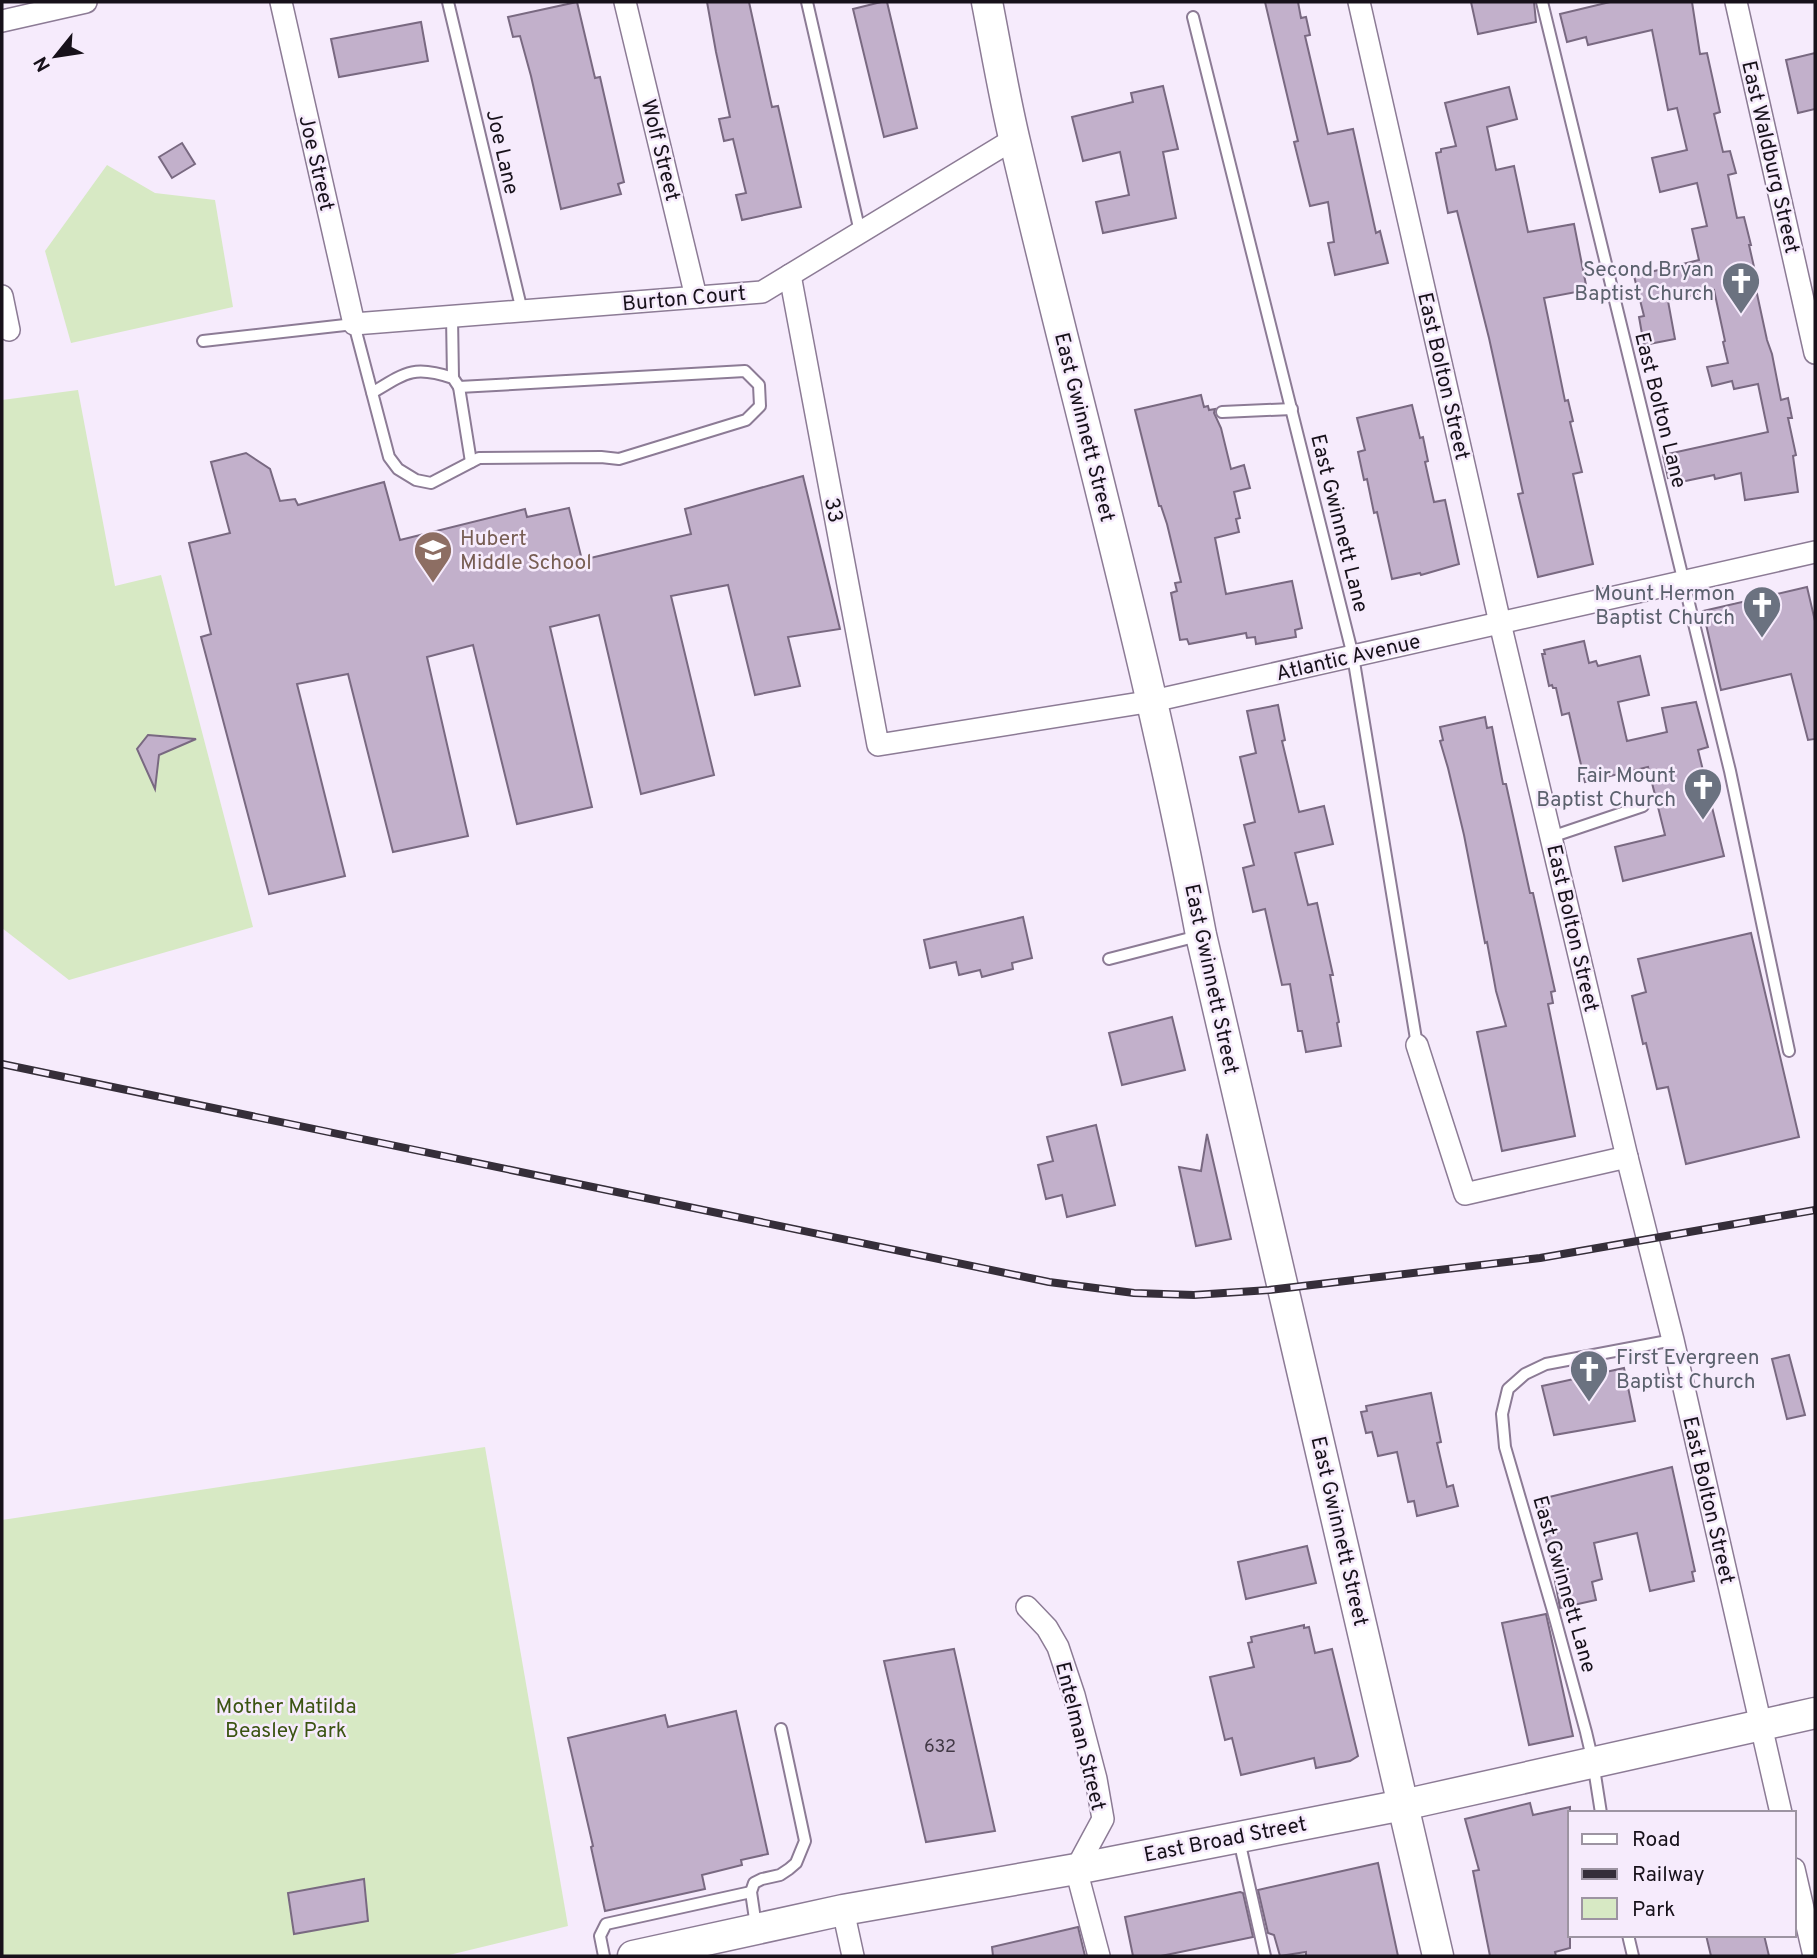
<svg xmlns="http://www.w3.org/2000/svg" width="1817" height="1958" font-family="Overpass,sans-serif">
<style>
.green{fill:#d7e9c4}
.building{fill:#c2b0cb;stroke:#796981;stroke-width:2}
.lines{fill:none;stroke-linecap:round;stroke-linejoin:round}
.service-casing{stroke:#8c7b95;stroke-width:14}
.minor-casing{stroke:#8c7b95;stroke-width:24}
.secondary-casing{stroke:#8c7b95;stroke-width:33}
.service{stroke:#fff;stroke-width:10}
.minor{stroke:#fff;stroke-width:21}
.secondary{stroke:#fff;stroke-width:30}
.rail-casing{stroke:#352e39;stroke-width:8}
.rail{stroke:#f6ebfc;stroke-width:5;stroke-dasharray:16;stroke-linecap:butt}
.labels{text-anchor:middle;stroke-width:5;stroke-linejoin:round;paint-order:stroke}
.number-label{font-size:18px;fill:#423946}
.street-label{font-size:21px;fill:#17111a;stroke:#f6ebfc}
.worship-label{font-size:21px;fill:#5b616d;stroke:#f6ebfc;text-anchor:end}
.education-label{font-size:21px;fill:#785e54;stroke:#f6ebfc;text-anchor:start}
.park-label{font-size:21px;fill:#3b5412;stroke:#f6ebfc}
</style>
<rect width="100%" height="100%" fill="#f6ebfc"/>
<g class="green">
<polygon points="107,165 155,193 215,200 233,307 71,343 45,251"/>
<polygon points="78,390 115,586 161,575 253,927 69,980 2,928 2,400"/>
<polygon points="485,1447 568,1926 445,1956 2,1956 2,1520"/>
</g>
<g class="building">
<polygon points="577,2 595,78 600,77 624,182 618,184 621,194 561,209 531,76 520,36 513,37 508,17"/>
<polygon points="707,2 749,2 772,107 778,106 801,207 742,220 736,195 746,193 733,139 724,141 719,119 730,117 716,52"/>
<polygon points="881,2 887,2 917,128 884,137 853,9"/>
<polygon points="1265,2 1298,2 1301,18 1306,17 1310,35 1305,36 1328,134 1353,129 1376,233 1380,231 1388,263 1335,275 1328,243 1334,242 1328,202 1310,206 1294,142 1298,141"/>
<polygon points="1471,2 1534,2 1536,22 1478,34"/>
<polygon points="1610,2 1692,2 1700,54 1707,53 1720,112 1714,114 1723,152 1730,151 1736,173 1728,175 1737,218 1744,217 1751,245 1749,245 1757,280 1754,280 1767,340 1772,354 1781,400 1788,398 1792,418 1788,418 1796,455 1793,456 1798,492 1745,500 1741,473 1715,479 1714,475 1676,483 1675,476 1668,478 1663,455 1768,432 1758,384 1734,389 1732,381 1712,386 1707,367 1728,363 1723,342 1725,341 1714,290 1668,301 1675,339 1644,345 1639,317 1644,316 1634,276 1699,260 1692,229 1707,226 1697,183 1660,192 1652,158 1687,150 1677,108 1668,110 1652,30 1588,45 1586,37 1567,42 1560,14"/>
<polygon points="421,22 428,61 339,77 331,39"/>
<polygon points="1815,53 1815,109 1798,113 1786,60"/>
<polygon points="1163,86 1178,149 1163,152 1176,218 1103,233 1096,202 1129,195 1120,152 1083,161 1072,117 1133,102 1131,93"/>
<polygon points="1509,87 1517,119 1487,127 1496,170 1514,166 1528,232 1574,224 1587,290 1544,298 1565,401 1568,400 1573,421 1570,422 1582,472 1573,474 1593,564 1538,577 1518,494 1523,493 1489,338 1457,211 1448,213 1436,153 1441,152 1441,149 1456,146 1445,103"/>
<polygon points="182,143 195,164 172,178 159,157"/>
<polygon points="1201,395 1204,407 1208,406 1209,410 1215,409 1214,413 1221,428 1231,469 1244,465 1250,488 1234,492 1240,518 1236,519 1239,532 1215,538 1226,594 1292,581 1302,628 1295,630 1296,637 1256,644 1255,637 1247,638 1246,633 1189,644 1187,639 1180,640 1171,593 1177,591 1175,583 1181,582 1167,524 1161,506 1159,506 1135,410"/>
<polygon points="1412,405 1420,438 1423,437 1428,461 1425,462 1434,502 1445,500 1459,564 1421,575 1420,573 1392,579 1377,512 1374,513 1367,479 1364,480 1358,452 1365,450 1357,418"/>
<polygon points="246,453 270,469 280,501 295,499 298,505 384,482 400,540 525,509 527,517 569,508 582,560 691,534 685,509 803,476 840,629 788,637 800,686 755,695 728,585 671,596 714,775 641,794 599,615 550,627 592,807 517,824 473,645 427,657 468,836 393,852 348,674 297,684 345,876 269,894 201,637 211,634 189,543 230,533 211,462"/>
<polygon points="1807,587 1815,621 1815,739 1808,740 1791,674 1721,690 1703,611"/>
<polygon points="1584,641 1589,663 1596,661 1598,666 1640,656 1649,695 1618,702 1627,741 1667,732 1662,708 1696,702 1708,747 1698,750 1724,856 1623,881 1615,847 1665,835 1648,767 1585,782 1569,713 1562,715 1556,688 1553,688 1552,685 1549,686 1542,654 1545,654 1544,650"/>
<polygon points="1278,705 1285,740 1282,741 1299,812 1324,806 1333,844 1295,853 1308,905 1317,903 1333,975 1330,975 1339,1022 1337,1023 1341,1046 1306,1052 1302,1031 1298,1031 1290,984 1282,985 1265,909 1253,912 1243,868 1254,865 1244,825 1255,822 1240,757 1256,753 1247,711"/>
<polygon points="1485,717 1487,728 1492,727 1503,784 1506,784 1530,893 1533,893 1555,991 1551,992 1553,1003 1548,1004 1575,1136 1502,1151 1477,1032 1506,1026 1496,991 1487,942 1485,943 1464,835 1448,768 1440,741 1443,740 1440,727"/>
<polygon points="148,735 196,739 159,755 155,789 137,749"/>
<polygon points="1023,917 1032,958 1012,963 1013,969 982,977 980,970 959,975 956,962 930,968 924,940"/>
<polygon points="1751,933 1799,1137 1686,1164 1668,1087 1657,1089 1646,1043 1643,1044 1632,996 1646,992 1638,959"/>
<polygon points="1172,1017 1185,1070 1122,1085 1109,1033"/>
<polygon points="1096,1125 1115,1205 1067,1217 1062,1195 1046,1199 1038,1165 1053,1161 1047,1137"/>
<polygon points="1207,1134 1231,1239 1196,1246 1179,1167 1201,1171"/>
<polygon points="1789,1355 1805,1415 1787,1419 1772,1359"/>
<polygon points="1624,1368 1635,1421 1554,1435 1542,1386"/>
<polygon points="1431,1393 1441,1442 1437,1443 1447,1487 1453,1485 1458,1506 1417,1516 1414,1501 1408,1502 1397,1452 1378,1456 1372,1432 1366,1433 1361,1412 1367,1411 1366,1406"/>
<polygon points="1672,1467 1695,1571 1692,1572 1694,1581 1650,1591 1637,1533 1594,1543 1602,1579 1592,1582 1596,1600 1560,1608 1549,1548 1548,1548 1539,1508 1543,1507 1541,1499"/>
<polygon points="1307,1546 1316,1583 1246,1599 1238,1562"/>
<polygon points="1546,1614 1573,1736 1529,1745 1502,1623"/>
<polygon points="1304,1625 1304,1628 1309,1627 1315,1653 1332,1649 1358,1756 1350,1761 1316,1768 1314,1758 1241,1775 1232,1738 1225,1740 1210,1677 1254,1667 1248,1643 1252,1642 1251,1637"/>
<polygon points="954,1649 995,1831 926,1842 884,1661"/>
<polygon points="736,1711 768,1854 741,1860 742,1865 702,1875 705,1889 605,1911 591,1847 593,1846 568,1738 665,1715 668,1727"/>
<polygon points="1530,1803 1533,1815 1570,1807 1570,1948 1555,1952 1556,1956 1490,1956 1473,1871 1479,1870 1465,1819"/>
<polygon points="1378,1863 1398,1956 1306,1956 1306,1952 1280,1956 1274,1935 1268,1933 1258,1890"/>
<polygon points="364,1879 368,1921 294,1934 288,1893"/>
<polygon points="1240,1892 1243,1893 1253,1937 1161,1956 1133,1956 1125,1917"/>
<polygon points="1078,1927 1085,1956 993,1956 992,1947"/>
<polygon points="1706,1935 1764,1935 1769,1956 1711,1956"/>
</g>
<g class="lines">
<g class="service-casing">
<g id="service">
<polyline points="448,2 522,311"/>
<polyline points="807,2 860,232"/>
<polyline points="1542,2 1730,771 1789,1051"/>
<polyline points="1193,17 1353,656 1417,1045"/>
<polyline points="452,317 453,378"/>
<path d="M203,341L354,324L389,457L398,469L416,480L431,483L479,458L601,457L619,459L746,420L760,406L759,385L745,371L459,387L453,378C414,365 406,372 372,393"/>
<polyline points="459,387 471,462"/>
<polyline points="1222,412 1292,409"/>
<polyline points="1551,837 1643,806"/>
<polyline points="1109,959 1198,936"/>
<polyline points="1601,1813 1593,1762 1586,1732 1553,1611 1505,1447 1502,1414 1508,1389 1525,1374 1546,1364 1673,1340"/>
<polyline points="1239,1840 1265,1956"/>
<polyline points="756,1926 751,1892 754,1883 762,1879 780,1875 789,1869 796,1863 805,1841 781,1729"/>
<polyline points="1628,1935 1633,1956"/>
<polyline points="604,1956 600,1936 606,1924 751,1892"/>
</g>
</g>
<g class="minor-casing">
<g id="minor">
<polyline points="281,2 354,324 762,292 1014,139"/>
<polyline points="625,2 696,297"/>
<polyline points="1359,2 1500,623 1627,1157 1673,1340 1781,1813"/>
<polyline points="1736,2 1815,353"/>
<polyline points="2,21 86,2"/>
<polyline points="790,275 878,745 1153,701 1815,552"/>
<polyline points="2,296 9,330"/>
<polyline points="1417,1045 1465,1194 1627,1157"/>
<polyline points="1027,1607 1047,1628 1058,1647 1074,1695 1096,1779 1103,1819 1076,1869 1099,1956"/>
<polyline points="1794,1869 1814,1956"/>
<polyline points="843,1910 853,1956"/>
</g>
</g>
<g class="secondary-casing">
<g id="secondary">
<path d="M987,2C996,48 1004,96 1015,142C1077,406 1151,668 1201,935L1438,1956"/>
<polyline points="633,1956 843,1910 1076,1869 1403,1805 1815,1713"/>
</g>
</g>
<use href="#service" class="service"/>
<use href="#minor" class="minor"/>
<use href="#secondary" class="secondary"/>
<g class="rail-casing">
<polyline id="rail" points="2,1064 1049,1282 1134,1293 1194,1295 1269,1290 1540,1258 1815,1210"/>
</g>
<use href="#rail" class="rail"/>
</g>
<defs>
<g id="church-pin" transform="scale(2.0125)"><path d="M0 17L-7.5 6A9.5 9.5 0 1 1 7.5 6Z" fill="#6b7280" stroke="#f6ebfc"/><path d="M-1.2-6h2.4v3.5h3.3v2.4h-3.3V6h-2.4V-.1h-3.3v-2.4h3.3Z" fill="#fff"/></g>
<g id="school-pin" transform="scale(2.0125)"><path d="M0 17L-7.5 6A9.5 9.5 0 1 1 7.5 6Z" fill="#8d6e63" stroke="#f6ebfc"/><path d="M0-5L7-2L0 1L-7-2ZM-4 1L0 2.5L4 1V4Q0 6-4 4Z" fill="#fff"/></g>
</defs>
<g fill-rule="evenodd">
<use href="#church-pin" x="1741" y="281"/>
<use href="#school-pin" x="433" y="550"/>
<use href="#church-pin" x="1762" y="605"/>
<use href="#church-pin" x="1703" y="787"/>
<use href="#church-pin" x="1589" y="1369"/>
</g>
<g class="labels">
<g class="number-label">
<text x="940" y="1752">632</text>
</g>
<g class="street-label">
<text transform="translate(661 150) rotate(76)" y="7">Wolf Street</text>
<text transform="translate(503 152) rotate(77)" y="7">Joe Lane</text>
<text transform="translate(1771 157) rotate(77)" y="7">East Waldburg Street</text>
<text transform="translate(317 163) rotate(77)" y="7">Joe Street</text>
<text transform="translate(684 298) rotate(-5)" y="7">Burton Court</text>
<text transform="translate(1444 376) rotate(77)" y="7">East Bolton Street</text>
<text transform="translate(1661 410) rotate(76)" y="7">East Bolton Lane</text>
<text transform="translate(1085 427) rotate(76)" y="7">East Gwinnett Street</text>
<text transform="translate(834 510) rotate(79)" y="7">33</text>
<text transform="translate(1340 523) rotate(76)" y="7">East Gwinnett Lane</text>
<text transform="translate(1348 657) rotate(-13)" y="7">Atlantic Avenue</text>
<text transform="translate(1573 928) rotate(77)" y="7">East Bolton Street</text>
<text transform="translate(1212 979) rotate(78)" y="7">East Gwinnett Street</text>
<text transform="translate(1709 1500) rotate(77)" y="7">East Bolton Street</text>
<text transform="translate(1340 1531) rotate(77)" y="7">East Gwinnett Street</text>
<text transform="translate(1565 1584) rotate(74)" y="7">East Gwinnett Lane</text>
<text transform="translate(1081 1736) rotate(76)" y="7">Entelman Street</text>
<text transform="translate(1225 1839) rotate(-11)" y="7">East Broad Street</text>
</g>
<g class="worship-label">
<text x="1714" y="276">Second Bryan<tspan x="1714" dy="24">Baptist Church</tspan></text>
<text x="1735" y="600">Mount Hermon<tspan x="1735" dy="24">Baptist Church</tspan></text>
<text x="1676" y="782">Fair Mount<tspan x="1676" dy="24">Baptist Church</tspan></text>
<text x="1616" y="1364" text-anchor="start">First Evergreen<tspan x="1616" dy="24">Baptist Church</tspan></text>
</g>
<g class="education-label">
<text x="460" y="545">Hubert<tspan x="460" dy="24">Middle School</tspan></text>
</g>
<g class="park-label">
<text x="286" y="1713">Mother Matilda<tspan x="286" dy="24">Beasley Park</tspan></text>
</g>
</g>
<rect width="1817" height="1958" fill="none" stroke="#17111a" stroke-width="7"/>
<rect x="1568" y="1811" width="228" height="126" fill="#f6ebfc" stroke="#9d94a2" stroke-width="2"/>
<rect x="1582" y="1834" width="35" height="10" fill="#ffffff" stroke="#9d94a2" stroke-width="2"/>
<text x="1632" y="1846" font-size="21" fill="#17111a">Road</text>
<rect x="1582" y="1869" width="35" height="10" fill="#352e39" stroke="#9d94a2" stroke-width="2"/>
<text x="1632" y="1881" font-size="21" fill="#17111a">Railway</text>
<rect x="1582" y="1898" width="35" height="21" fill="#d7e9c4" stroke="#9d94a2" stroke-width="2"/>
<text x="1632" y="1916" font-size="21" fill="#17111a">Park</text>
<g transform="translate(56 56) rotate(240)" stroke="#f6ebfc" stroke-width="5" paint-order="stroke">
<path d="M0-5L12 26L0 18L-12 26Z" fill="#17111a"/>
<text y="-10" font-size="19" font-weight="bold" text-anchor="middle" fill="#17111a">N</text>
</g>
</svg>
